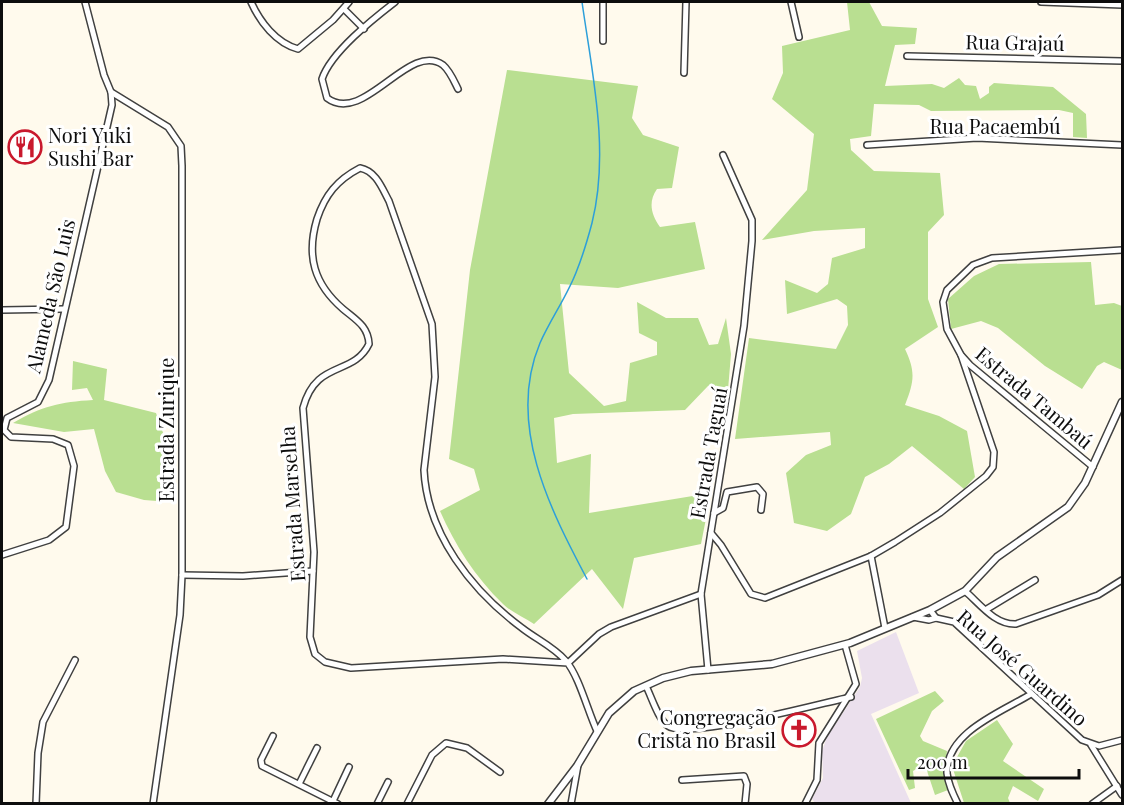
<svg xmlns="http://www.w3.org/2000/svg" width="1124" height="805" font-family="'Playfair Display',serif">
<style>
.industrial{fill:#ebe0ed}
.forest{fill:#b9df91}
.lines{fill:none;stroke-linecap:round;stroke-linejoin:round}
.stream{stroke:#2d9fd9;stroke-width:1.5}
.minor-casing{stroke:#404040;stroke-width:8}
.tertiary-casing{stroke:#404040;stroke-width:9}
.minor{stroke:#fff;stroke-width:5}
.tertiary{stroke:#fff;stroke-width:6}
.labels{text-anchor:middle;stroke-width:6;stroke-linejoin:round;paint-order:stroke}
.street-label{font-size:20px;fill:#0d0d0d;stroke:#fff}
.poi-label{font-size:20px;fill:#0d0d0d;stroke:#fff;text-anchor:start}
</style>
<rect width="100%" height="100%" fill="#fffaed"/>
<polygon class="industrial" points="896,632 919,693 871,714 911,803 815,803 812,799 823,778 822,751 827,737 860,687 862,678 857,651"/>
<g class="forest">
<path d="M847,2H869L882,26L917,28L915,44L895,45L885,86L932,84L944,88L959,78L965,85L976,86L980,99L989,93V87L994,83L1053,87L1086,114L1087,138L1073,137V113L1059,110L931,111L919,105L874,104L871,136L850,139L851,150L874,171L940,173L944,215L928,232V299L938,327L905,349C916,372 914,382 905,405L939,416L967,431L975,477L964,489L912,446L889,464L865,477L851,514L827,531L794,523L786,473L806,455L831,445L830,432L735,439L749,338L836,349L848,325L847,306L837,299L787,314L785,280L817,293L828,284L832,258L865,248V228L814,231L762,240L807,190L814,134L772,99L783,73L782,46L850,30Z"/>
<path d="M507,70L638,86L632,118L643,135L679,147L672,188L657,189C648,202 651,214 660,227L695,222L705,269L618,288L560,284L569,373L604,406L626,401L630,363L657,355V342L639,333L637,302L666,318H698L709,345L718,344L726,318L731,354L728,390L708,386L685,410L573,414L554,418L557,463L591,454L589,513L711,493L701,544L634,558L623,609L592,569L534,624C524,617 511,612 503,604C475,577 455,545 440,511L480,490L474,469L449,459L470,270Z"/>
<polygon points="1091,262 1095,305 1114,303 1122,306 1122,370 1104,362 1097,366 1082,389 1045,366 998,328 981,321 951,329 948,299 974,276 999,264"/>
<path d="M73,361L107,369L104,400L156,413L173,461L170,502L144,500L116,492L105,471L94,429L64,432L13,423C42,406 60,402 93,400L87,388L72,390Z"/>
<polygon points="935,691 944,701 932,711 920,736 923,741 947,751 944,777 948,790 935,795 926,768 921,766 913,771 915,788 909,790 876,719"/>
<polygon points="997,720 1013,744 1003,761 1044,789 1038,801 1013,786 1008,798 1010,803 964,803 952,766 966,741"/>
</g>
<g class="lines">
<path class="stream" d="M582,2C592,73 610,151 592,223C588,238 583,255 577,270C568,295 551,318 540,343C506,424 550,509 587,579"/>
<g class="minor-casing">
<g id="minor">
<path d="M251,2C260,22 276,43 298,49L333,20L349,2"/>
<path d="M395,2C373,19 331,52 322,79L327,98C364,126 409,40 443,65C450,71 454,81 458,89"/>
<polyline points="791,2 799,37"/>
<polyline points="1041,2 1122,5"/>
<polyline points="344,9 364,29"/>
<polyline points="603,41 603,2"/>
<polyline points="907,56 1122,61"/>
<polyline points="684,73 686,2"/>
<polyline points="111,92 168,127 181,146 182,166 182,575 180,615 153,804"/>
<polyline points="867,145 977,138 1122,145"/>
<polyline points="2,310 64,309"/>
<polyline points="1093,467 970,365 961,355 947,329 943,302 947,290 973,265 992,258 1122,250"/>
<polyline points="714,513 723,508 727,492 757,487 763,494 761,510"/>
<polyline points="711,533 721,545 751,594 765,598 871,556 895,542 940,513 986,476 993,467 994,452 961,355"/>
<polyline points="2,555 49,540 66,527 74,466 68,445 53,439 11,437 4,430 7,418 38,402 49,380 112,105 111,92 104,75 85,2"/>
<polyline points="871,556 885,628"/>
<polyline points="182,575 243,576 313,571"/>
<path d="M965,591C980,604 995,625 1016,624L1098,595L1122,580"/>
<polyline points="987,609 1035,580"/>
<polyline points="913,617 929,620 936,618 930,610"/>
<polyline points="936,618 954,622 1082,740 1099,746 1122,740"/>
<polyline points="708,670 701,594 744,326 752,241 752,220 723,155"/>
<path d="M646,686C652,698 658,719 668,726C687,740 822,703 851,697"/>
<path d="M597,731C588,712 579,676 566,661C554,647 536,639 522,628C472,591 427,534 424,470L435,377L432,324L389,201C382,188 376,171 360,168C337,180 325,195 317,219C306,256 314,284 343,309C356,320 368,326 369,344C353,377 316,359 303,408L314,552L310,637L315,654L325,662L351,668L503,659L568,663L599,634L611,627L701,594"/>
<polyline points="273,736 261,760 262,766 338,804"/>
<polyline points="1091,745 1122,795"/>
<polyline points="682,780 744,776 747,784 745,804"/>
<polyline points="299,784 317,748"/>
<polyline points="333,801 349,767"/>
<polyline points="36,804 38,753 43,722 75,660"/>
<polyline points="377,804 388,782"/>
<polyline points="407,804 432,755 446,743 467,748 500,772"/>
<polyline points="571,804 578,765"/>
<polyline points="805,804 817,780 819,743 856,684 845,645"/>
<path d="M958,804C953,794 948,784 947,773C946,732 1002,712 1031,694"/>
<polyline points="1092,804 1117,786"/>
</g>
</g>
<g class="tertiary-casing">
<polyline id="tertiary" points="548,804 577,766 609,713 634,691 663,678 691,671 772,664 850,643 930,610 965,591 997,557 1068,507 1085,483 1122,402"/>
</g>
<use href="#minor" class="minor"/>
<use href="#tertiary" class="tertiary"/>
</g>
<defs>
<g id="restaurant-ring" transform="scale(1.725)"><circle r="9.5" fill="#fff" stroke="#c9192d" stroke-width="1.5"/><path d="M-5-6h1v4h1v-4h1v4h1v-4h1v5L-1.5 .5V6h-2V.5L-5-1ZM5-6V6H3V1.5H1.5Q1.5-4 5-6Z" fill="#c9192d"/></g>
<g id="church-ring" transform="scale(1.725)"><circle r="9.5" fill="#fff" stroke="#c9192d" stroke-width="1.5"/><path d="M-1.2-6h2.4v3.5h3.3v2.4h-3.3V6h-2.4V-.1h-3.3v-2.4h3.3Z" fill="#c9192d"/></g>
</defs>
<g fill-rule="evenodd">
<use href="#restaurant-ring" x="25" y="147"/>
<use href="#church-ring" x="799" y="730"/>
</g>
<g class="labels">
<g class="street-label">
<text transform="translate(1015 43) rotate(1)" y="7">Rua Grajaú</text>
<text x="995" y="134">Rua Pacaembú</text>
<text transform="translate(51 296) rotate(-77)" y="7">Alameda São Luis</text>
<text transform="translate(1034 398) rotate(40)" y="7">Estrada Tambaú</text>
<text transform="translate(167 430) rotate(-90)" y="7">Estrada Zurique</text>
<text transform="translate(709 453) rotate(-80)" y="7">Estrada Taguaí</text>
<text transform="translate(293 504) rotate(-94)" y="7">Estrada Marselha</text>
<text transform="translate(1022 668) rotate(41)" y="7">Rua José Guardino</text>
</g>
<g class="poi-label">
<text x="48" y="143">Nori Yuki<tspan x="48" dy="23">Sushi Bar</tspan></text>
<text x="776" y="725" text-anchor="end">Congregação<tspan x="776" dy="23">Cristã no Brasil</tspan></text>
</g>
</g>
<rect width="1124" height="805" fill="none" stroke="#0d0d0d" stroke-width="6"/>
<path d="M908 769v9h171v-9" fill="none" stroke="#0d0d0d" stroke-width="3"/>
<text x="917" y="769" font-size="18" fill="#0d0d0d" stroke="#ffffff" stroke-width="4.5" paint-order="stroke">200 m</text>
</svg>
